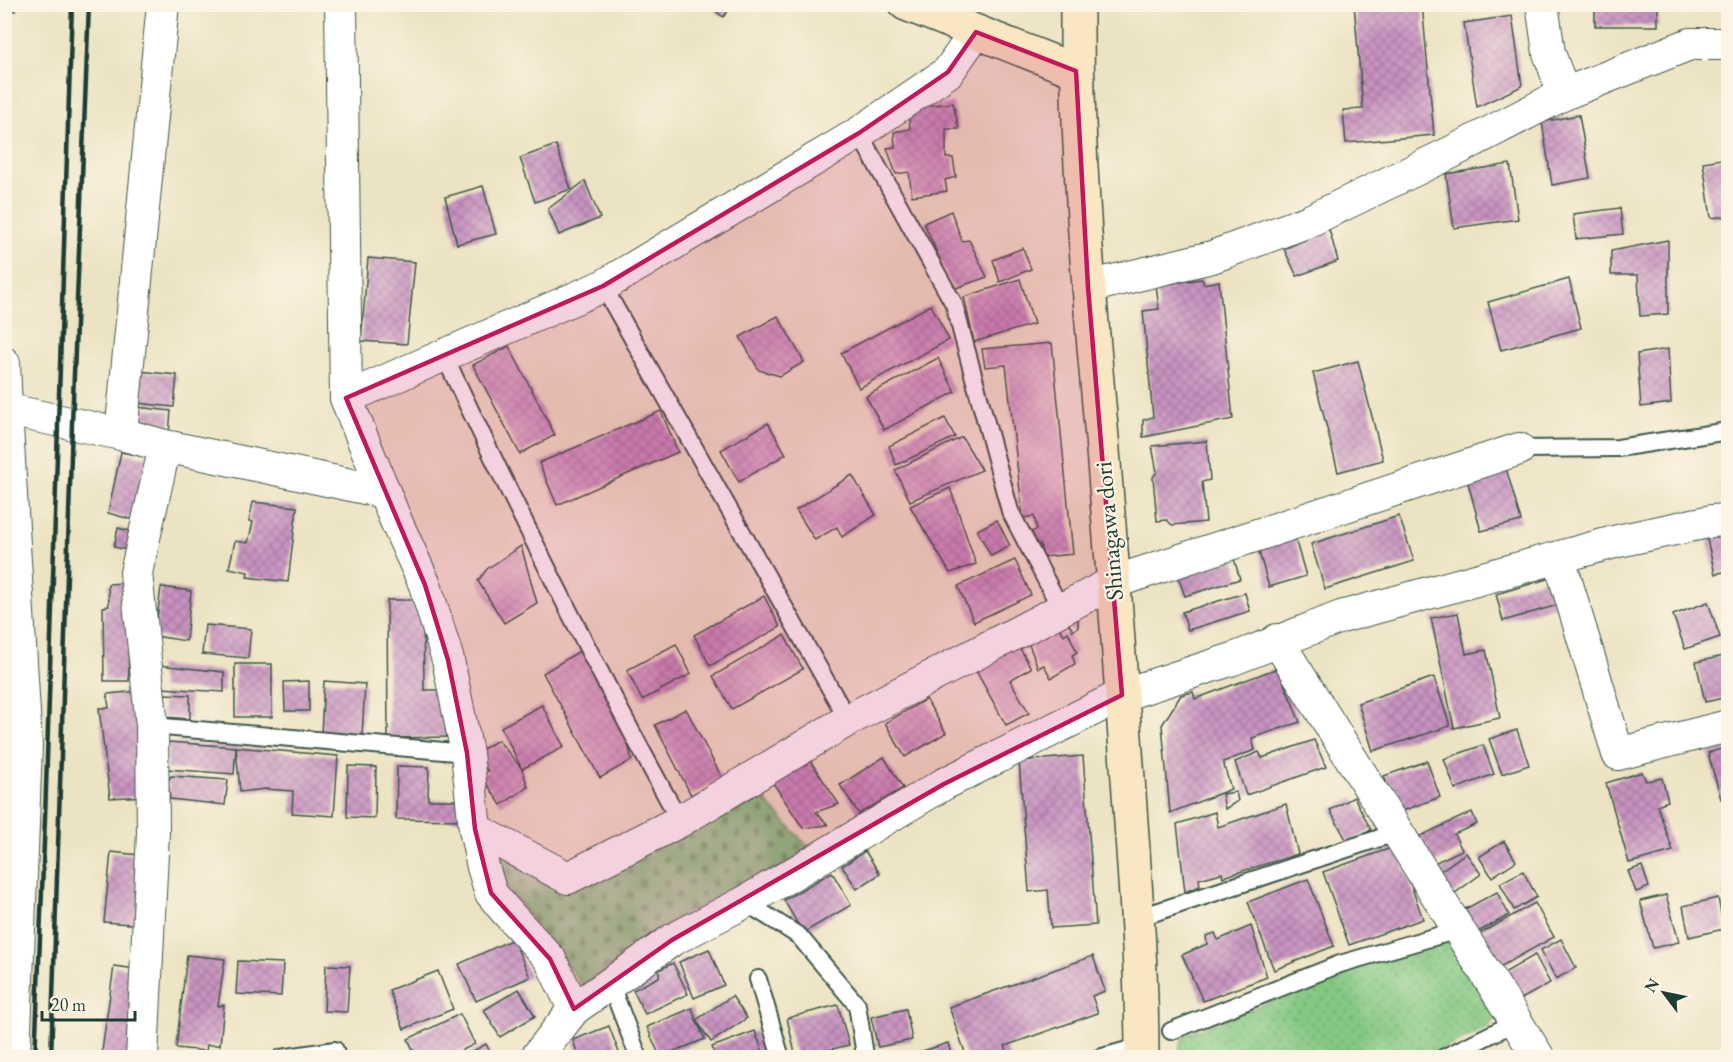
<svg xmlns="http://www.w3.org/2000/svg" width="1733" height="1062" font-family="'EB Garamond',serif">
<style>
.cemetery{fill:url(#cemetery-stones);stroke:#52825b;stroke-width:1.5}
.park{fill:url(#park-dots);stroke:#52825b;stroke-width:1.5}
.building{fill:url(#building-cross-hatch)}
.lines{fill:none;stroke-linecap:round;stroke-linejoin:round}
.lane-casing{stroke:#3e5649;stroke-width:20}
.street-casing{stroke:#3e5649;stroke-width:34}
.secondary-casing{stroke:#3e5649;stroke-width:36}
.lane{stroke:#fff;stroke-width:16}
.street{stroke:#fff;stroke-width:32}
.secondary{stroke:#f9e7c3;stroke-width:33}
.rail{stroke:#1f3d34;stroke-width:4.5}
.marked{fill:#c2185b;fill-opacity:0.2;stroke:#c2185b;stroke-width:4.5;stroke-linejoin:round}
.labels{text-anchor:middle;stroke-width:4.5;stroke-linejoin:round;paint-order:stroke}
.street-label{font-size:24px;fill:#1f3d34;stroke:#fcf5e5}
</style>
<defs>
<pattern id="cemetery-stones" width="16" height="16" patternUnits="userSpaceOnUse" patternTransform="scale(1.5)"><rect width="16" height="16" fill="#84c882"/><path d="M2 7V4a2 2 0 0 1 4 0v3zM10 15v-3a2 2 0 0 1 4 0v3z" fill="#6ba46b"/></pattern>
<pattern id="park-dots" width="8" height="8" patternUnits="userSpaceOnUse" patternTransform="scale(1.5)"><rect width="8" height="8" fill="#84c882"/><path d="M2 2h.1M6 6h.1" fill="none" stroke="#6ba46b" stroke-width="1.8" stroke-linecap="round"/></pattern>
<pattern id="building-cross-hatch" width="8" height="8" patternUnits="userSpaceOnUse" patternTransform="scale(1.5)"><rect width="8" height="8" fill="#c993c1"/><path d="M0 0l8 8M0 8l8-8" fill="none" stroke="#a3799e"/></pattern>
</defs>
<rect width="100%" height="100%" fill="#fcf5e5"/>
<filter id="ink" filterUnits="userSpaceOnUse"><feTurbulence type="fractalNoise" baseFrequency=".0167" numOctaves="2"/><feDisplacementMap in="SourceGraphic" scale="12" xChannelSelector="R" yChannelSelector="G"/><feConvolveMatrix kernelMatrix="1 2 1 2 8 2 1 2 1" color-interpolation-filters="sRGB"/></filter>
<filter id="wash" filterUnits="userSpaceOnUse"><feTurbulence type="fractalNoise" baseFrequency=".008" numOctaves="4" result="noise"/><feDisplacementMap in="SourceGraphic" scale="24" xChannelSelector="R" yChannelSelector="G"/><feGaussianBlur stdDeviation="1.35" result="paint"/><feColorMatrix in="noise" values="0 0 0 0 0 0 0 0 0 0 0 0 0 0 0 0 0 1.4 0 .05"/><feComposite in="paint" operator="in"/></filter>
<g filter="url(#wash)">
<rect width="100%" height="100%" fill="#ece3c2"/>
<polygon class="cemetery" points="755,790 813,852 686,913 583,986 489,864 505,853 569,890"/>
<polygon class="park" points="1449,939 1492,1007 1493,1021 1485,1029 1426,1057 1180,1058 1180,1044 1186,1034 1352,970"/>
<g id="blocks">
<g class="building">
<polygon points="4,4 15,4 15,11 4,10"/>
<polygon points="707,4 734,4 723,17"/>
<polygon points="1354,4 1422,4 1434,135 1346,143 1343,110 1363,109"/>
<rect x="1595" y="4" width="63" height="22"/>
<polygon points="1512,16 1522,86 1477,107 1464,23"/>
<polygon points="953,103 959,129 946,129 946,158 953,158 956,177 945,180 947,191 912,196 909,172 896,174 887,148 895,147 894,132 910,129 909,116 926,106"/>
<polygon points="1579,115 1590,178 1552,185 1542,122"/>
<polygon points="556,145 571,189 535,202 520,158"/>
<polygon points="1728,158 1728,216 1711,218 1703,162"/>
<polygon points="1510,164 1518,219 1454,228 1446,174"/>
<polygon points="585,181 600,218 559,235 548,209"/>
<polygon points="483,186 496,234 457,244 445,197"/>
<polygon points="1620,208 1623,234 1576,239 1573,214"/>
<polygon points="951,211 962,241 969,240 987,277 953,289 924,223"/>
<polygon points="1329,229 1338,261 1297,276 1284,249"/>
<polygon points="1668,240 1668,314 1640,316 1638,275 1611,275 1611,251"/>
<polygon points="1023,248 1031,269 1000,282 993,260"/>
<polygon points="368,258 415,262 407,344 361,341"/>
<polygon points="1020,279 1034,324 974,342 964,297"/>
<polygon points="1202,279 1204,284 1219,281 1233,419 1143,437 1143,420 1153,417 1143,311 1159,309 1156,285"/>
<polygon points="1569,279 1581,328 1501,350 1488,302"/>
<polygon points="931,305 949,340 859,388 841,353"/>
<polygon points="778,316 804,362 780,376 759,370 740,337"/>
<polygon points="1052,343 1073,554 1043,557 1040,544 1036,545 1032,532 1037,529 1034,516 1023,518 1006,365 985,367 982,349"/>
<polygon points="509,346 555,435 520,454 473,365"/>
<polygon points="1668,349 1671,403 1641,407 1637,354"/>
<polygon points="938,358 955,392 884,430 866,396"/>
<polygon points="1358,361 1383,460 1338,472 1313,373"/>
<polygon points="139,371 177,375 174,407 137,403"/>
<polygon points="136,407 171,411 169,434 133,428"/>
<polygon points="661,411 678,452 557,505 539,463"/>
<polygon points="945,418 955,437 896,465 889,446"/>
<polygon points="768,423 786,454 739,482 721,450"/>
<polygon points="962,437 982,470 910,501 895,470"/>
<polygon points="1207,441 1210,480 1202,482 1206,522 1172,525 1167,520 1157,521 1153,477 1157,472 1152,446"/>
<polygon points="121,452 150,458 137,521 108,513"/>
<polygon points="1506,468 1521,521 1481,531 1467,479"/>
<polygon points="852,475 876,515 842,537 837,527 815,540 796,510"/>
<polygon points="950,488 976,564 950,573 910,506"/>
<polygon points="253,502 297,507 288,582 247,577 248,572 229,568 235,541 248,543 253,522 249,521"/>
<polygon points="1399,516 1414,561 1325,589 1311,544"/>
<polygon points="997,520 1010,546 991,556 977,530"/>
<polygon points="118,528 137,533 133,551 114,547"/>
<polygon points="1728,530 1728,571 1715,574 1706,535"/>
<polygon points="1294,535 1306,576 1269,587 1257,545"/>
<polygon points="521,546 537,603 504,623 478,581 487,569"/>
<polygon points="1234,559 1240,579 1185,596 1178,577"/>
<polygon points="1015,560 1031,595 974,622 958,586"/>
<polygon points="1554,577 1561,604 1503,621 1496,594"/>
<polygon points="127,583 129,681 104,681 103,607 109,606 108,584"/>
<polygon points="161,587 191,591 186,641 155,636"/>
<polygon points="1245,593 1250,611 1188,630 1182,612"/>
<polygon points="764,596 780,627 710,666 694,635"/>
<polygon points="387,600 423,600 424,690 452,690 453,737 388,738"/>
<polygon points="1708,602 1720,637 1685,649 1673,615"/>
<polygon points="1458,613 1466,654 1486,650 1500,718 1454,728 1431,618"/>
<polygon points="1074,616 1078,620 1078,627 1073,631 1065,618"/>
<polygon points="1055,623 1064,635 1068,632 1077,652 1072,655 1075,664 1051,678 1044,665 1038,668 1028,642"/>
<polygon points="205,625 251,629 248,658 202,654"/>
<polygon points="784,635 803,669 732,709 713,676"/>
<polygon points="1017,643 1031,668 1010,680 1029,713 1006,725 974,667"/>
<polygon points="676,644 691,674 642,700 627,670"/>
<polygon points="583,649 619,710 632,760 600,778 543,673"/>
<polygon points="1728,655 1728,697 1705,702 1696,662"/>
<rect x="235" y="664" width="37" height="53"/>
<polygon points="158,665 224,672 224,692 162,688"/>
<polygon points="1278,668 1300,722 1252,738 1255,750 1223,762 1231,789 1170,813 1162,725 1181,695 1193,692 1195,699"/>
<polygon points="1434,677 1450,726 1373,751 1358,703"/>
<polygon points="4,681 14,683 12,715 4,713"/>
<polygon points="309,681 309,711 285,711 284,682"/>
<polygon points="324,681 365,684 362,736 321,734"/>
<polygon points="142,691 147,796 110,798 99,708 109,708 107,694"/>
<polygon points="163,694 190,695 190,719 163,717"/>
<polygon points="926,699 946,733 905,757 885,723"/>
<polygon points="542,705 564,747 522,769 501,727"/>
<polygon points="686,709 722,778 691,795 655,725"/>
<polygon points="1517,730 1529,765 1502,774 1489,739"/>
<polygon points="498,740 522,769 528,787 501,805 481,775 488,771 476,753"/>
<polygon points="1314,740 1326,767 1246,795 1235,762 1259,752 1262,758"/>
<polygon points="168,742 236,747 234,774 167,769"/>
<polygon points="1483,745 1494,774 1455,789 1444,759"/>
<polygon points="236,747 338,756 334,816 292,813 293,791 265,789 240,792"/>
<polygon points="1728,747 1728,797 1721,799 1708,753"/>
<polygon points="1083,756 1096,925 1051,928 1048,890 1029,892 1019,761"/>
<polygon points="884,757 903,788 859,814 840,785"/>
<polygon points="809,759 839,804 816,812 828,825 803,828 773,783"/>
<polygon points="1427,761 1440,797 1397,813 1384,776"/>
<polygon points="348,766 376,767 375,818 347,817"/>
<polygon points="397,766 429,767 428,800 459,800 464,820 396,819"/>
<polygon points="1642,772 1646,781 1662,778 1668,801 1657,805 1673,851 1629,863 1606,783"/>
<polygon points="171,776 228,780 225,805 170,799 168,781"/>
<polygon points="1236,792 1238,801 1225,809 1222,794"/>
<polygon points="1354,797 1371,830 1348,843 1330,810"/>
<polygon points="1286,804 1298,854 1223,877 1222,873 1199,879 1200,886 1185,892 1177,824 1215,812 1218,827"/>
<polygon points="1472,812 1477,824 1454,834 1462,850 1430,865 1418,837"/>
<polygon points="1504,841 1516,861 1492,877 1479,857"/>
<polygon points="1397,846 1423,919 1349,945 1323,872"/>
<polygon points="865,851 880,874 857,889 842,866"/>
<polygon points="111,852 150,856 143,925 104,922"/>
<polygon points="1466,853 1481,874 1451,896 1436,874"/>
<polygon points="1642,866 1649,887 1636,892 1628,871"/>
<polygon points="1523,871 1537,897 1514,910 1500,883"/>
<polygon points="832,872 851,905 803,933 784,900"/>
<polygon points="1308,879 1334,946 1274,970 1248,902"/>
<polygon points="1728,890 1728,907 1723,891"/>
<polygon points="1497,892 1509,915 1478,932 1465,909"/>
<polygon points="1666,895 1679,942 1653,948 1640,901"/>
<polygon points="1718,898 1724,929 1689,937 1683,906"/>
<polygon points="1535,903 1554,937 1498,968 1479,934"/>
<polygon points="1251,926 1267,977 1203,1001 1182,955 1207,944 1206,936 1215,933 1218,940"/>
<polygon points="513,939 530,977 476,1001 459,964"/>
<polygon points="1561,939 1576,968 1556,979 1541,950"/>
<polygon points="709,949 724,985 694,998 679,962"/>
<polygon points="187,955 225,959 218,1006 224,1005 220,1045 207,1045 206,1051 176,1048"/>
<polygon points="1535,955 1550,983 1518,1001 1504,973"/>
<polygon points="1093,956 1105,991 1092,996 1098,1013 1005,1046 1010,1058 967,1058 949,1007"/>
<polygon points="238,961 283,963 281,996 236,994"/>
<polygon points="673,963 688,994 645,1014 633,990 659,977 659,970"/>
<polygon points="326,965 350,966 347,1012 324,1011"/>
<polygon points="114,966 143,970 130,1058 101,1058"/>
<polygon points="438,971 453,1009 404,1029 389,990"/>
<polygon points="519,989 535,1016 500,1037 484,1010"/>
<polygon points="732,996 747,1018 711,1042 696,1020 705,1039 660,1057 647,1027 692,1008 696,1020"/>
<polygon points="838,1005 849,1045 796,1058 787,1018"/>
<polygon points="906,1009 912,1040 878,1047 871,1017"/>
<polygon points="460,1014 475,1044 446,1058 417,1058 408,1039"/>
<polygon points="609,1026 621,1058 579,1058 573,1040"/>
<polygon points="755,1031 765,1058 716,1058 712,1047"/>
<polygon points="948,1043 952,1058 921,1058 920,1052"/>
<polygon points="486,1044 493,1058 460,1058"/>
</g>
</g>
</g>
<g filter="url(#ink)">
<use href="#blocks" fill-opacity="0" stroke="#3e5649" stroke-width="1.5"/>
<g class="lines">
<g class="lane-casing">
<g id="lane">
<polyline points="859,133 954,304 1010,511 1061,609"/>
<polyline points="603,286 848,720"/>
<path d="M444,355C518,512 595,668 680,821"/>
<polyline points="1519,449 1618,448 1728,431"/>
<polyline points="152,726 467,753"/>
<polyline points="745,902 799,936 857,1005 865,1055"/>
<polyline points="1138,918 1398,832"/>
<polyline points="758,979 781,1058"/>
<polyline points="610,983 639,1058"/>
<polyline points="1171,1031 1340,964 1458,930"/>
<polyline points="281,1058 335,1050 336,1058"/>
<polyline points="1099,1058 1142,1046"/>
<polyline points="1443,1058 1516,1022"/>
</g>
</g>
<g class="street-casing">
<g id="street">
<polyline points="341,4 346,398 396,521 425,585 448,660 467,753 475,829 483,867 491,893 504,909 550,959 574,1009"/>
<polyline points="1542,4 1549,53 1564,94"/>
<polyline points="1088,287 1212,257 1309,221 1450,153 1564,94 1690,44 1728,44"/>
<polyline points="4,363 6,410 26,746 14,1058"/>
<polyline points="346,398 603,286 859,133 948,72 976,32"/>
<polyline points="4,409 121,434 165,446 384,492"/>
<polyline points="121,434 163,4"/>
<polyline points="1559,558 1618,754 1728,726"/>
<polyline points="1277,640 1539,1058"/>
<polyline points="475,829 568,878 680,821 848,720 1114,582 1519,449"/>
<polyline points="142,1058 153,832 152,726 136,573 165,446"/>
<polyline points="536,1058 574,1009 672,940 745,902 944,784 1122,695 1233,659 1341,617 1618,541 1712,521 1728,520"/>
</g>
</g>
<g class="secondary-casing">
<g id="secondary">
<polyline points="906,4 1076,71"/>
<path d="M1077,4C1076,150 1089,294 1102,438C1112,556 1121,675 1129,793C1135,881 1142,969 1142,1058"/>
</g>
</g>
<use href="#lane" class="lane"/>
<use href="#street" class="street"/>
<use href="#secondary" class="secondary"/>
<g class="rail">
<polyline points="35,1058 45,818 72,4"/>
<polyline points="51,1058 72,424 89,4"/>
</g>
</g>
</g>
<path class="marked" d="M976,32L1076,71L1088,287L1122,695L944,784L672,940L574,1009L550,959L491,893L475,829L467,753L448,660L425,585L346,398L603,286L859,133L948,72Z"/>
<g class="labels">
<g class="street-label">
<text transform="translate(1109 531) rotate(-95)" y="8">Shinagawa dori</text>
</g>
</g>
<rect width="1733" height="1062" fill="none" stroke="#fcf5e5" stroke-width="24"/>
<g transform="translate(1664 993) rotate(302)" stroke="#fcf5e5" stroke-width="4.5" paint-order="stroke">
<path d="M0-4.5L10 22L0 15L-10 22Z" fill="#1f3d34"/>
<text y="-9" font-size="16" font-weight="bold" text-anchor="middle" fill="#1f3d34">N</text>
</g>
<path d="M42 1011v9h93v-9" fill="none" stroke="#1f3d34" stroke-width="3"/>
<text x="51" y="1011" font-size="18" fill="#1f3d34" stroke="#fcf5e5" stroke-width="4.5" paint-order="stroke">20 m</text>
</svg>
